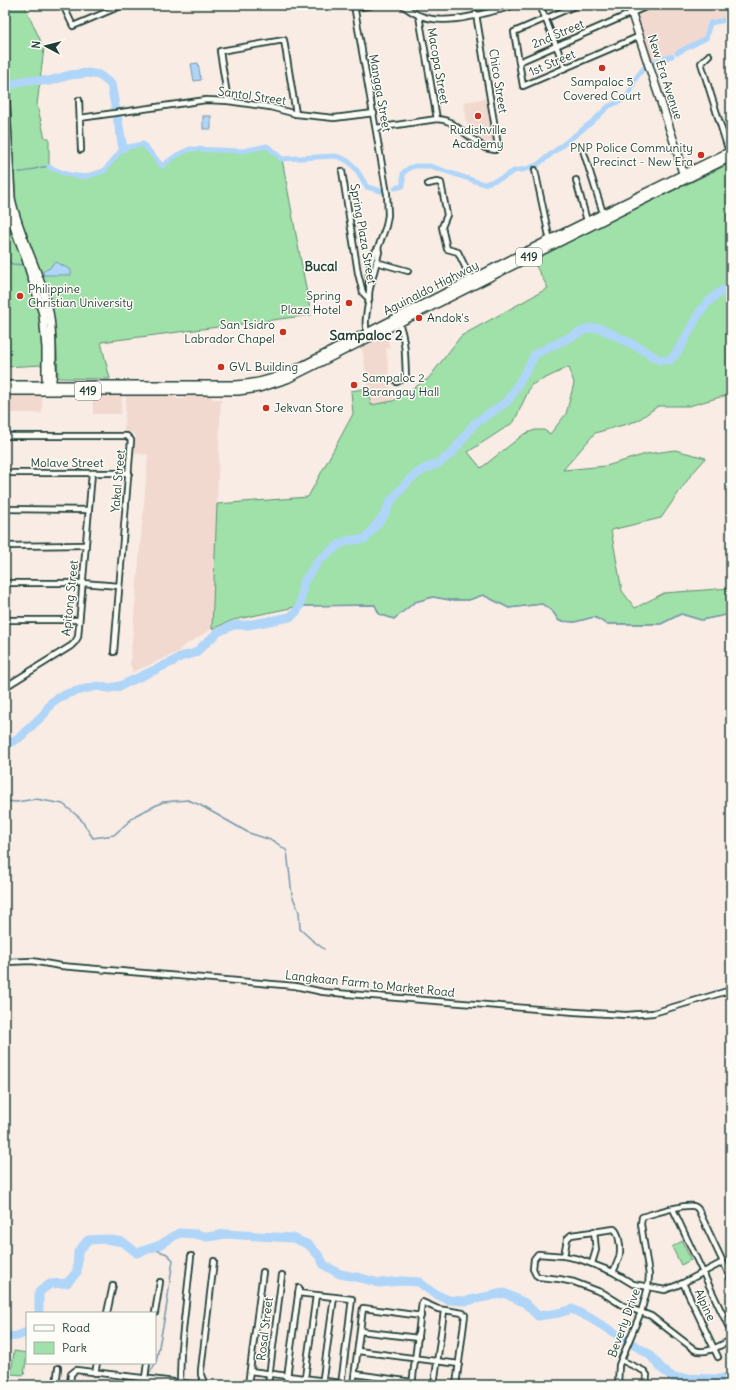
<svg xmlns="http://www.w3.org/2000/svg" width="736" height="1390" font-family="Delius,sans-serif">
<style>
.built{fill:#f2d9cf}
.green{fill:#a0e0a9;stroke:#608e6e;fill-rule:evenodd}
.water{fill:#afd5f9;stroke:#7598aa}
.lines{fill:none;stroke-linecap:round;stroke-linejoin:round}
.stream{stroke:#7598aa;stroke-width:1.5}
.canal{stroke:#afd5f9;stroke-width:5}
.river{stroke:#afd5f9;stroke-width:9}
.secondary-tunnel{stroke:#cdc9c2;stroke-width:7;stroke-dasharray:7 3.5;stroke-linecap:butt}
.street-casing{stroke:#1f3d34;stroke-width:8}
.secondary-casing{stroke:#1f3d34;stroke-width:10}
.primary-casing{stroke:#1f3d34;stroke-width:10}
.street{stroke:#fdfcf7;stroke-width:4.5}
.secondary{stroke:#fdfcf7;stroke-width:7}
.primary{stroke:#fdfcf7;stroke-width:7}
.poi-dot{fill:#c8321e;stroke:#fdfcf7;stroke-width:1.5}
.labels{text-anchor:middle;stroke-width:3;stroke-linejoin:round;paint-order:stroke}
.shield{fill:#fdfcf7;stroke:#62766e;stroke-width:1}
.shield-label{font-size:11px;font-weight:bold;fill:#1f3d34}
.street-label{font-size:12px;fill:#1f3d34;stroke:#fdfcf7}
.poi-label{font-size:12px;fill:#1f3d34;stroke:#fdfcf7;text-anchor:start}
.neighbourhood-label{font-size:13px;font-weight:bold;fill:#1f3d34;stroke:#fdfcf7}
.quarter-label{font-size:14px;font-weight:bold;fill:#1f3d34;stroke:#fdfcf7}
</style>
<rect width="100%" height="100%" fill="#f8ece5"/>
<filter id="ink" filterUnits="userSpaceOnUse"><feTurbulence type="fractalNoise" baseFrequency=".025" numOctaves="2"/><feDisplacementMap in="SourceGraphic" scale="8" xChannelSelector="R" yChannelSelector="G"/><feConvolveMatrix kernelMatrix="1 2 1 2 8 2 1 2 1" color-interpolation-filters="sRGB"/></filter>
<g filter="url(#ink)">
<g class="built">
<polygon points="657,5 731,5 731,17 707,22 705,36 672,54 652,61 636,15 638,13"/>
<polygon points="487,98 494,145 491,146 468,129 464,102"/>
<polygon points="386,335 390,347 386,349 393,401 371,405 362,348"/>
<polygon points="5,395 42,396 42,413 5,413"/>
<polygon points="93,395 122,396 121,414 93,414"/>
<polygon points="126,396 175,396 177,399 184,399 184,396 212,396 212,399 221,399 212,629 182,647 179,652 133,672 130,664 148,455 132,453 133,443 136,438 135,435 131,432 124,433"/>
</g>
<g class="green">
<path d="M5,5H24L44,48L37,105L45,138H49V167L66,174L84,177L104,171L123,148L143,144L162,166L177,155L190,149L243,151L267,146L282,159L311,315L101,342L110,379L58,378C57,353 57,327 50,302C42,268 25,237 16,203L9,80L5,46Z"/>
<path d="M731,163V394L689,406H658L637,421L595,433L563,470L606,466L646,454L675,450L706,458L691,475L661,518L611,530L622,591L635,608L664,593L731,588V614L701,620L681,614L661,624H607L594,617L575,622L559,621L553,612L542,604L509,608L483,595L469,600H450L433,597L415,602L394,619L379,614L375,605L300,606L233,620L212,629L217,504L308,497L353,414L351,391L368,388L371,405L393,401L428,379L461,336L548,288L532,259ZM569,367L574,383L566,414L550,434L544,430H535L524,434L481,468L468,452L514,422L531,385Z"/>
<polygon points="5,214 28,276 40,317 42,332 42,365 5,367"/>
<polygon points="682,1241 691,1260 681,1265 672,1247"/>
<polygon points="14,1351 27,1353 24,1375 11,1374"/>
</g>
<g class="water">
<polygon points="198,63 201,80 194,81 191,64"/>
<rect x="203" y="116" width="8" height="13"/>
<polygon points="54,262 58,263 71,270 71,275 44,275 43,271 50,268"/>
</g>
<g class="lines">
<g class="stream">
<path d="M19,172C30,173 38,165 49,167"/>
<polyline points="5,258 12,264 24,265"/>
<polyline points="5,349 11,353"/>
<polyline points="300,606 375,605 379,614 394,619 415,602 433,597 450,600 469,600 483,595 509,608 542,604 553,612 559,621 575,622 594,617 607,624 661,624 681,614 701,620 731,614"/>
<polyline points="5,801 16,802 36,799 63,804 80,818 93,838 114,835 136,815 163,802 188,800 200,805 249,833 274,841 287,851 292,895 299,912 300,929 312,940 324,949"/>
<polyline points="143,1385 156,1362 166,1310 173,1260 167,1254 151,1248"/>
</g>
<g class="canal">
<polyline points="677,53 706,38 710,23 731,19"/>
<polyline points="651,63 672,56"/>
<path d="M49,167L66,174L84,177L104,171L123,148L143,144L162,166L177,155L190,149L243,151L267,146L282,159L335,156C354,160 358,172 367,187L381,191"/>
<polyline points="395,188 403,186 403,173 409,168 415,166 430,166 484,184 502,178 514,171 526,169 537,165 592,122 609,106 623,100 627,96 630,92 635,79 644,68"/>
</g>
<g class="river">
<polyline points="5,87 26,80 49,81 70,75 88,73 99,75 111,84 123,148"/>
<path d="M5,745L19,738L44,714L51,703L58,698L69,693L97,686L110,688L120,686L172,662L180,657L195,653L218,632L234,625H248L290,617L296,612L300,606L303,583L319,560L340,544L351,540L365,539L385,514L390,502L410,479L424,469L439,463L452,453L474,424L508,401L529,366L535,354L589,328H600L640,348L659,360H670C684,347 689,328 700,312C707,301 719,292 731,286"/>
<polyline points="39,1313 39,1292 50,1284 67,1283 77,1272 78,1252 88,1240 106,1239 123,1242 137,1253 160,1245 179,1233 195,1234 208,1237 225,1234 293,1238 309,1245 320,1257 324,1265 340,1274 361,1278 379,1283 402,1281 419,1282 433,1293 449,1300 466,1301 504,1293 525,1303 538,1316 559,1313 572,1309 590,1318 649,1354 662,1369 674,1378 719,1379 731,1376"/>
<polyline points="5,1337 17,1336 27,1332"/>
</g>
<polyline class="secondary-tunnel" points="682,158 684,163"/>
<g class="street-casing">
<g id="street">
<polyline points="63,5 73,26 123,5"/>
<polyline points="354,5 387,194 388,215 386,226 378,248 379,252 369,292"/>
<path d="M402,5C408,9 414,14 421,16C447,26 480,14 506,8L513,5"/>
<polyline points="540,5 565,68"/>
<polyline points="577,5 514,32 523,86 640,36"/>
<polyline points="355,8 372,5"/>
<polyline points="419,16 437,119"/>
<polyline points="709,55 701,63 729,152"/>
<polyline points="519,62 650,5"/>
<polyline points="79,100 81,150"/>
<polyline points="228,101 220,51 284,40 296,114"/>
<polyline points="80,118 206,100 228,101 270,107 296,114 334,118 374,113"/>
<polyline points="376,128 437,119 444,120 450,122 485,148 495,150 498,146 476,14"/>
<polyline points="583,150 603,213"/>
<polyline points="535,170 550,241"/>
<polyline points="342,171 358,273 363,293 369,299"/>
<polyline points="576,180 587,221"/>
<polyline points="428,184 437,182 441,183 447,215 442,227 447,249 458,252 472,281"/>
<polyline points="376,262 408,271"/>
<path d="M367,335C364,320 367,313 369,298C370,283 366,260 378,248"/>
<path d="M397,382L406,377C405,358 406,338 398,321"/>
<polyline points="5,436 127,436 131,440 114,652"/>
<polyline points="5,473 129,473"/>
<polyline points="5,509 89,510"/>
<polyline points="5,546 85,545"/>
<polyline points="5,583 82,583 119,586"/>
<polyline points="5,620 79,620"/>
<polyline points="5,687 71,646 75,642 78,637 92,473"/>
<polyline points="5,962 32,961 61,966 295,986 323,992 575,1012 626,1015 653,1013 731,990"/>
<polyline points="673,1209 731,1332"/>
<path d="M564,1256L567,1239L571,1235L614,1229C618,1232 618,1235 619,1240C622,1254 619,1259 613,1272"/>
<path d="M723,1262L683,1283L665,1290L633,1284L613,1272L579,1259L564,1256L538,1254L534,1259L533,1269L536,1275L539,1277L559,1279L574,1282L603,1293L622,1305L651,1316L695,1350C707,1355 720,1345 731,1340"/>
<polyline points="592,1263 596,1250 594,1231"/>
<polyline points="683,1283 718,1357"/>
<polyline points="298,1293 352,1299 341,1385"/>
<polyline points="107,1313 113,1285"/>
<polyline points="155,1313 160,1282"/>
<polyline points="360,1331 418,1338"/>
<polyline points="358,1351 459,1364"/>
<polyline points="5,1358 6,1358"/>
<polyline points="621,1360 644,1371 647,1375 646,1385"/>
<polyline points="250,1371 341,1383"/>
<polyline points="95,1373 97,1363"/>
<polyline points="355,1374 412,1382"/>
<polyline points="145,1378 147,1363"/>
<polyline points="5,1380 9,1385"/>
<polyline points="180,1382 181,1349 191,1256"/>
<polyline points="13,1385 17,1385"/>
<polyline points="56,1385 58,1368"/>
<polyline points="70,1385 71,1374 76,1370 199,1385"/>
<polyline points="205,1385 201,1375 201,1370 214,1261"/>
<polyline points="248,1385 263,1272"/>
<polyline points="268,1385 282,1275"/>
<polyline points="286,1385 299,1288"/>
<polyline points="304,1385 316,1295"/>
<polyline points="322,1385 334,1297"/>
<polyline points="353,1385 363,1308 421,1316"/>
<polyline points="412,1385 422,1302 438,1309 463,1313 465,1315 456,1385"/>
<polyline points="434,1385 444,1311"/>
<path d="M618,1385L619,1365L641,1312L648,1287L649,1275L641,1224L642,1217L645,1216C655,1213 684,1204 693,1206C695,1206 696,1207 698,1209L731,1279"/>
</g>
</g>
<g class="secondary-casing">
<g id="secondary">
<polyline points="629,5 679,157 679,160"/>
<path d="M5,86L11,198C19,237 41,273 49,312C52,327 52,344 52,359C52,368 54,380 50,389"/>
<polyline points="680,164 683,173"/>
<polyline points="5,196 9,213 26,259 43,314 46,348 46,385 48,389"/>
</g>
</g>
<g class="primary-casing">
<g id="primary">
<path d="M5,385H236C257,384 277,378 296,369L549,240L731,151"/>
<polyline points="5,391 238,391 259,388 287,379 619,212 731,157"/>
</g>
</g>
<use href="#street" class="street"/>
<use href="#secondary" class="secondary"/>
<use href="#primary" class="primary"/>
</g>
</g>
<g class="poi-dot">
<circle cx="602" cy="68" r="4"/>
<circle cx="478" cy="116" r="4"/>
<circle cx="701" cy="155" r="4"/>
<circle cx="20" cy="296" r="4"/>
<circle cx="349" cy="303" r="4"/>
<circle cx="419" cy="318" r="4"/>
<circle cx="283" cy="332" r="4"/>
<circle cx="221" cy="367" r="4"/>
<circle cx="354" cy="385" r="4"/>
<circle cx="266" cy="408" r="4"/>
</g>
<g class="labels">
<g class="shield">
<rect x="516" y="248" width="26" height="18" rx="3"/>
<rect x="75" y="382" width="26" height="18" rx="3"/>
</g>
<g class="shield-label">
<text x="529" y="261">419</text>
<text x="88" y="395">419</text>
</g>
<g class="street-label">
<text transform="translate(558 34) rotate(-23)" y="4">2nd Street</text>
<text transform="translate(552 63) rotate(-23)" y="4">1st Street</text>
<text transform="translate(438 66) rotate(80)" y="4">Macopa Street</text>
<text transform="translate(665 77) rotate(72)" y="4">New Era Avenue</text>
<text transform="translate(498 81) rotate(81)" y="4">Chico Street</text>
<text transform="translate(380 93) rotate(80)" y="4">Mangga Street</text>
<text transform="translate(252 96) rotate(8)" y="4">Santol Street</text>
<text transform="translate(363 234) rotate(80)" y="4">Spring Plaza Street</text>
<text transform="translate(431 288) rotate(-27)" y="4">Aguinaldo Highway</text>
<text x="67" y="467">Molave Street</text>
<text transform="translate(118 481) rotate(-85)" y="4">Yakal Street</text>
<text transform="translate(70 598) rotate(-84)" y="4">Apitong Street</text>
<text transform="translate(370 984) rotate(6)" y="4">Langkaan Farm to Market Road</text>
<text transform="translate(705 1305) rotate(65)" y="4">Alpine</text>
<text transform="translate(624 1323) rotate(-70)" y="4">Beverly Drive</text>
<text transform="translate(265 1329) rotate(-83)" y="4">Rosal Street</text>
</g>
<g class="poi-label">
<text x="602" y="86" text-anchor="middle">Sampaloc 5<tspan x="602" dy="14">Covered Court</tspan></text>
<text x="478" y="134" text-anchor="middle">Rudishville<tspan x="478" dy="14">Academy</tspan></text>
<text x="693" y="152" text-anchor="end">PNP Police Community<tspan x="693" dy="14">Precinct - New Era</tspan></text>
<text x="28" y="293">Philippine<tspan x="28" dy="14">Christian University</tspan></text>
<text x="341" y="300" text-anchor="end">Spring<tspan x="341" dy="14">Plaza Hotel</tspan></text>
<text x="427" y="322">Andok's</text>
<text x="275" y="329" text-anchor="end">San Isidro<tspan x="275" dy="14">Labrador Chapel</tspan></text>
<text x="229" y="371">GVL Building</text>
<text x="362" y="382">Sampaloc 2<tspan x="362" dy="14">Barangay Hall</tspan></text>
<text x="274" y="412">Jekvan Store</text>
</g>
<g class="neighbourhood-label">
<text x="321" y="271">Bucal</text>
</g>
<g class="quarter-label">
<text x="366" y="340">Sampaloc 2</text>
</g>
</g>
<rect width="736" height="1390" fill="none" stroke="#fdfcf7" stroke-width="20"/>
<rect x="10" y="10" width="716" height="1370" fill="none" stroke="#1f3d34" stroke-width="1.5" filter="url(#ink)"/>
<rect x="26" y="1312" width="130" height="52" fill="#fdfcf7" stroke="#a4b0a9"/>
<rect x="34" y="1325" width="20" height="6" fill="#fdfcf7" stroke="#a4b0a9"/>
<text x="62" y="1332" font-size="12" fill="#1f3d34">Road</text>
<rect x="34" y="1342" width="20" height="12" fill="#a0e0a9" stroke="#a4b0a9"/>
<text x="62" y="1352" font-size="12" fill="#1f3d34">Park</text>
<g transform="translate(46 46) rotate(277)" stroke="#fdfcf7" stroke-width="3" paint-order="stroke">
<path d="M0-3L7 15L0 10L-7 15Z" fill="#1f3d34"/>
<text y="-6" font-size="11" font-weight="bold" text-anchor="middle" fill="#1f3d34">N</text>
</g>
</svg>
